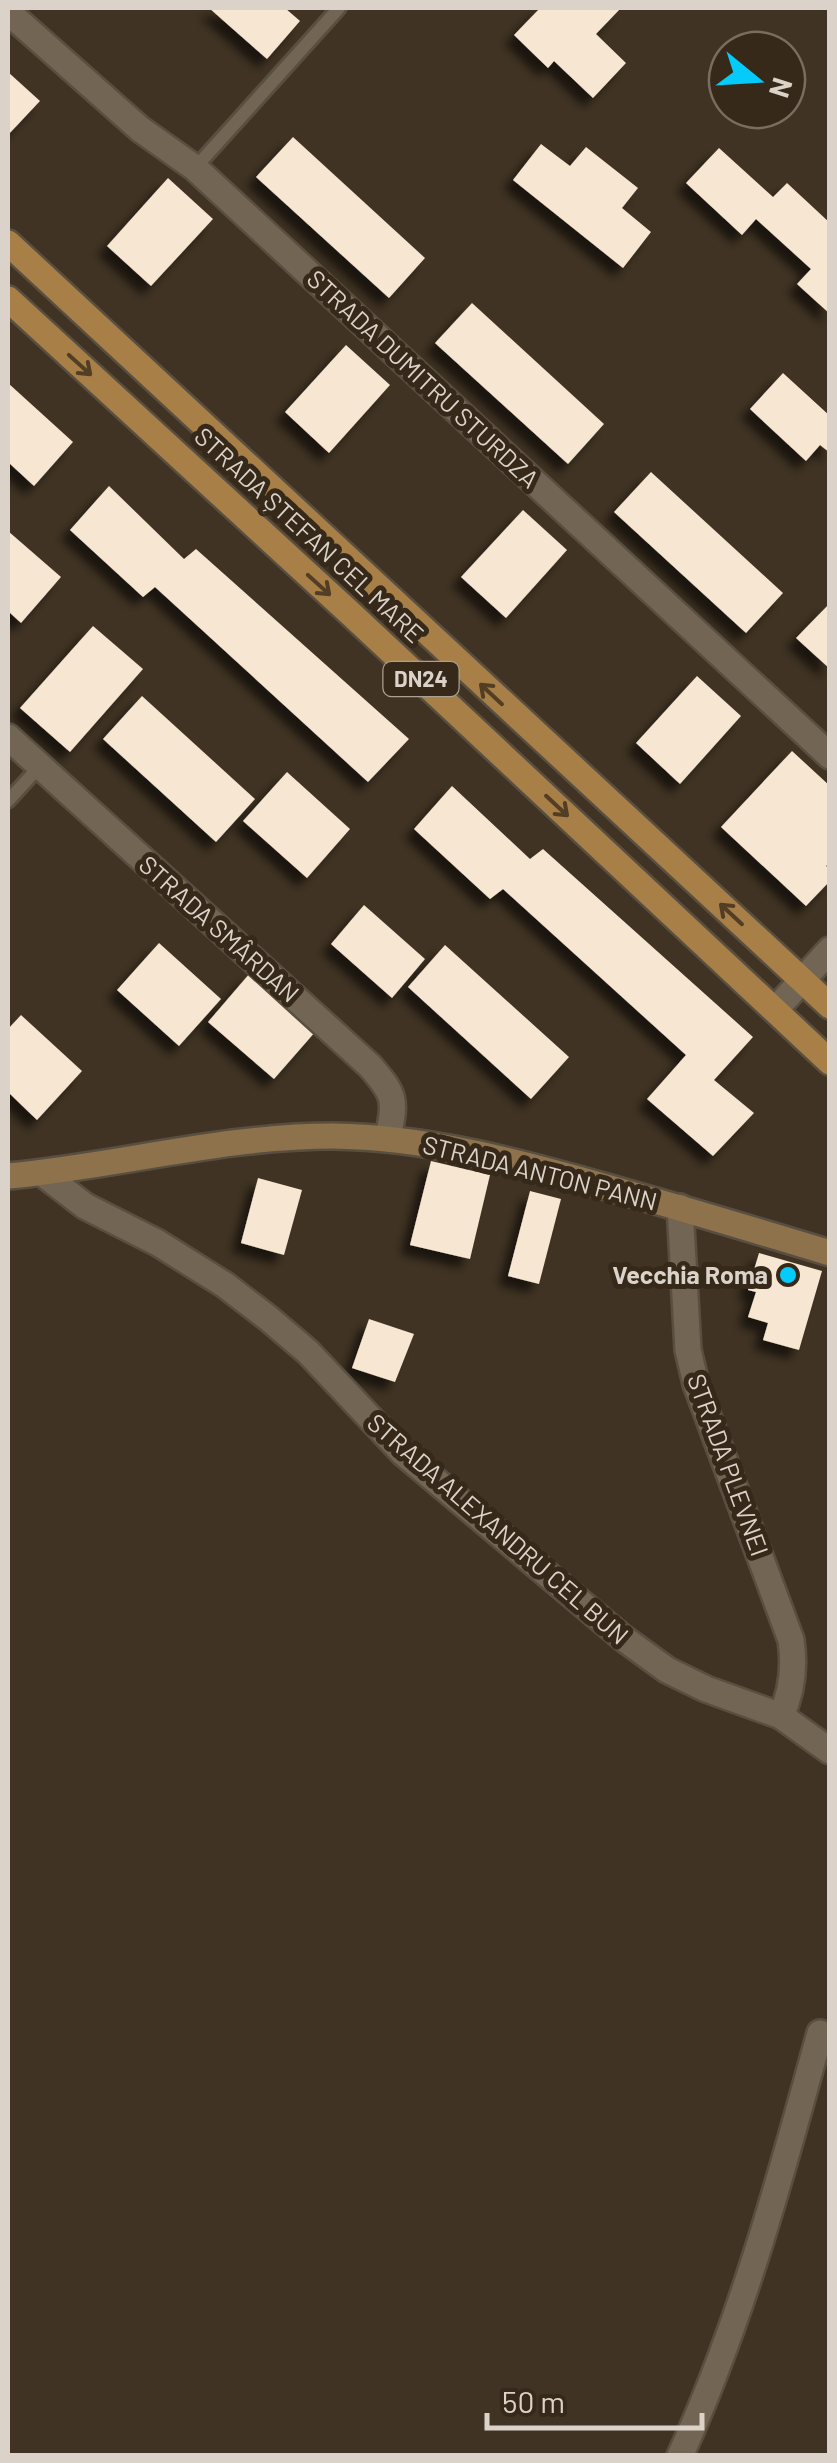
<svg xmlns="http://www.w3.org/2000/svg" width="837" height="2463" font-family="Barlow,sans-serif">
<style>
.building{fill:#f6e6d2;filter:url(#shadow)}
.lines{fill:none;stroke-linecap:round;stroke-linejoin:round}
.service-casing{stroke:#594f41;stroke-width:18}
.minor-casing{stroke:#594f41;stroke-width:30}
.secondary-casing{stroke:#594f41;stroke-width:30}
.primary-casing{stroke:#594f41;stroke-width:30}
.service{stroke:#736553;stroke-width:12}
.minor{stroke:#736553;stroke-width:25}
.secondary{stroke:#8e724c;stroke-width:25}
.primary{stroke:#a87f46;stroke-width:25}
.oneway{stroke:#523e25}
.poi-dot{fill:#04cbf9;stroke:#36291a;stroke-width:4}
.labels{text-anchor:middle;stroke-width:10;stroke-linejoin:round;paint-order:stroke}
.shield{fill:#36291a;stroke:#aaa094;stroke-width:2.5}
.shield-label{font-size:22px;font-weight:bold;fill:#dbd3c9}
.street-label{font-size:25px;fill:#dbd3c9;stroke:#36291a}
.poi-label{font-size:25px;font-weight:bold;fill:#dbd3c9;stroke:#36291a;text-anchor:end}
</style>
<defs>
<filter id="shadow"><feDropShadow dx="-9" dy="9" stdDeviation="5" flood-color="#0009"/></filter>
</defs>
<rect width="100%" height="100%" fill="#403323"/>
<g class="building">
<polygon points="209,8 285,8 300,21 267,59"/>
<polygon points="540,8 621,8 596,34 626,63 593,98 554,61 548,68 514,35"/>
<polygon points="8,72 40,101 8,135"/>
<polygon points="293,137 425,258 389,298 256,177"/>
<polygon points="541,144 570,166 586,147 638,188 622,208 651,232 623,268 513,180"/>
<polygon points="719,148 773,197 787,183 830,223 830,314 797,284 811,269 756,219 742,235 686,183"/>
<polygon points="168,178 213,219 151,286 107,246"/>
<polygon points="472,303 604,424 568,464 435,343"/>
<polygon points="346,345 390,385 329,453 285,412"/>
<polygon points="783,373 830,416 830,453 820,445 806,461 750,409"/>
<polygon points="8,383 73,442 34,486 8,462"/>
<polygon points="651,472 783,593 746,633 614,512"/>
<polygon points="109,486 184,559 196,549 409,739 368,782 155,587 143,597 70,530"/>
<polygon points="523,510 567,550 506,618 461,577"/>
<polygon points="8,531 61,577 21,623 8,611"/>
<polygon points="830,603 830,669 796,638"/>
<polygon points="93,626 143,669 70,752 20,708"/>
<polygon points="697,676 741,716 680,784 636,743"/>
<polygon points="142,696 255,799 216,842 103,739"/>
<polygon points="792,751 830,786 830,863 826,866 830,869 830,881 806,906 721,827"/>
<polygon points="287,772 350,829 307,878 243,821"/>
<polygon points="452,786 530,859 543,849 753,1037 714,1080 754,1113 713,1156 647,1099 686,1055 503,889 490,899 414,829"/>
<polygon points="364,905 425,959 392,998 331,944"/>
<polygon points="159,943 221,999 179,1046 117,990"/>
<polygon points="445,945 569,1057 531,1099 408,987"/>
<polygon points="250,973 316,1031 274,1079 208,1022"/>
<polygon points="21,1015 82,1071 37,1120 8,1092 8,1029"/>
<polygon points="431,1161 490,1175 470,1259 410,1245"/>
<polygon points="258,1178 302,1190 284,1255 241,1243"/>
<polygon points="530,1191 561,1199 539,1284 508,1276"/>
<polygon points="759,1253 822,1271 799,1350 763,1340 768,1323 748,1317 756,1292 748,1290"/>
<polygon points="369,1319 414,1334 395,1382 352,1368"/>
</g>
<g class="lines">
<g class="service-casing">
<g id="service">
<polyline points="195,168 339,8"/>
<polyline points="8,801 39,767"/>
</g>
</g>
<g class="minor-casing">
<g id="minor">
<polyline points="8,12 140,129 195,168 830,756"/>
<path d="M8,737L370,1066C397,1097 395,1100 388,1139"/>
<polyline points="775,1010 830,950"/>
<polyline points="42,1173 85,1206 158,1243 225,1285 268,1318 308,1352 403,1453 623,1638 667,1670 706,1689 781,1716 830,1751"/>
<path d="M680,1207L688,1350L696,1384L791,1640C795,1667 792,1692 781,1716"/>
<path d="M680,2456C742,2320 781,2176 820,2033"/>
</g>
</g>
<g class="secondary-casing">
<path id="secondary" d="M8,1176C117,1166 223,1136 333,1136C425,1137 515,1161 603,1186C678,1207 754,1230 830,1253"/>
</g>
<g class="primary-casing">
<g id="primary">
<polyline points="8,243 830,1006"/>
<polyline points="8,299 351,614 830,1062"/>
</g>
</g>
<use href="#service" class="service"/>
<use href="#minor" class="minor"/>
<use href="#secondary" class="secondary"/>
<use href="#primary" class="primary"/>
</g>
<defs><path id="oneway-shaft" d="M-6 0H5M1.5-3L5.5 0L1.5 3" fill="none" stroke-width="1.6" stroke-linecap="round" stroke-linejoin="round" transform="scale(2.5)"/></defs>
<g class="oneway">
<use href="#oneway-shaft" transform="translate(80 365) rotate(42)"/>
<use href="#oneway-shaft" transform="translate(319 585) rotate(42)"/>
<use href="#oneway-shaft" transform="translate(491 694) rotate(-137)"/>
<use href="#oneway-shaft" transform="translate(557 806) rotate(43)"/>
<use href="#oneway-shaft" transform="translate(731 914) rotate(-137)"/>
</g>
<circle class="poi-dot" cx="788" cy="1275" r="10"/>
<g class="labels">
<rect class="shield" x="383.5" y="662" width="75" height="34" rx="8"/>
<g class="shield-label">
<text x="421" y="687">DN24</text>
</g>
<g class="street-label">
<text transform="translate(423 379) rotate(43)" y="9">STRADA DUMITRU STURDZA</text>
<text transform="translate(309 535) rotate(43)" y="9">STRADA ȘTEFAN CEL MARE</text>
<text transform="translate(219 929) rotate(42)" y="9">STRADA SMÂRDAN</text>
<text transform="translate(540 1173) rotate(14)" y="9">STRADA ANTON PANN</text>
<text transform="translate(728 1465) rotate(70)" y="9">STRADA PLEVNEI</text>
<text transform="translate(498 1529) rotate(41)" y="9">STRADA ALEXANDRU CEL BUN</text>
</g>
<g class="poi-label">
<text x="768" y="1284">Vecchia Roma</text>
</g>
</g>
<rect width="837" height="2463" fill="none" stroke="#dbd3c9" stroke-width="20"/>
<g transform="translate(757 80) rotate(108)"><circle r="48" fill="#36291a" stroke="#786d60" stroke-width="2.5"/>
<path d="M0-8L18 38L0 25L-18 38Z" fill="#04cbf9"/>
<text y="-15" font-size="28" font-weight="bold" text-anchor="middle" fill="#dbd3c9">N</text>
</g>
<path d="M487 2413v15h215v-15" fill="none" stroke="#dbd3c9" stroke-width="5"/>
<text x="502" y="2413" font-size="30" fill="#dbd3c9" stroke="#36291a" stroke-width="8" paint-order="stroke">50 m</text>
</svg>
